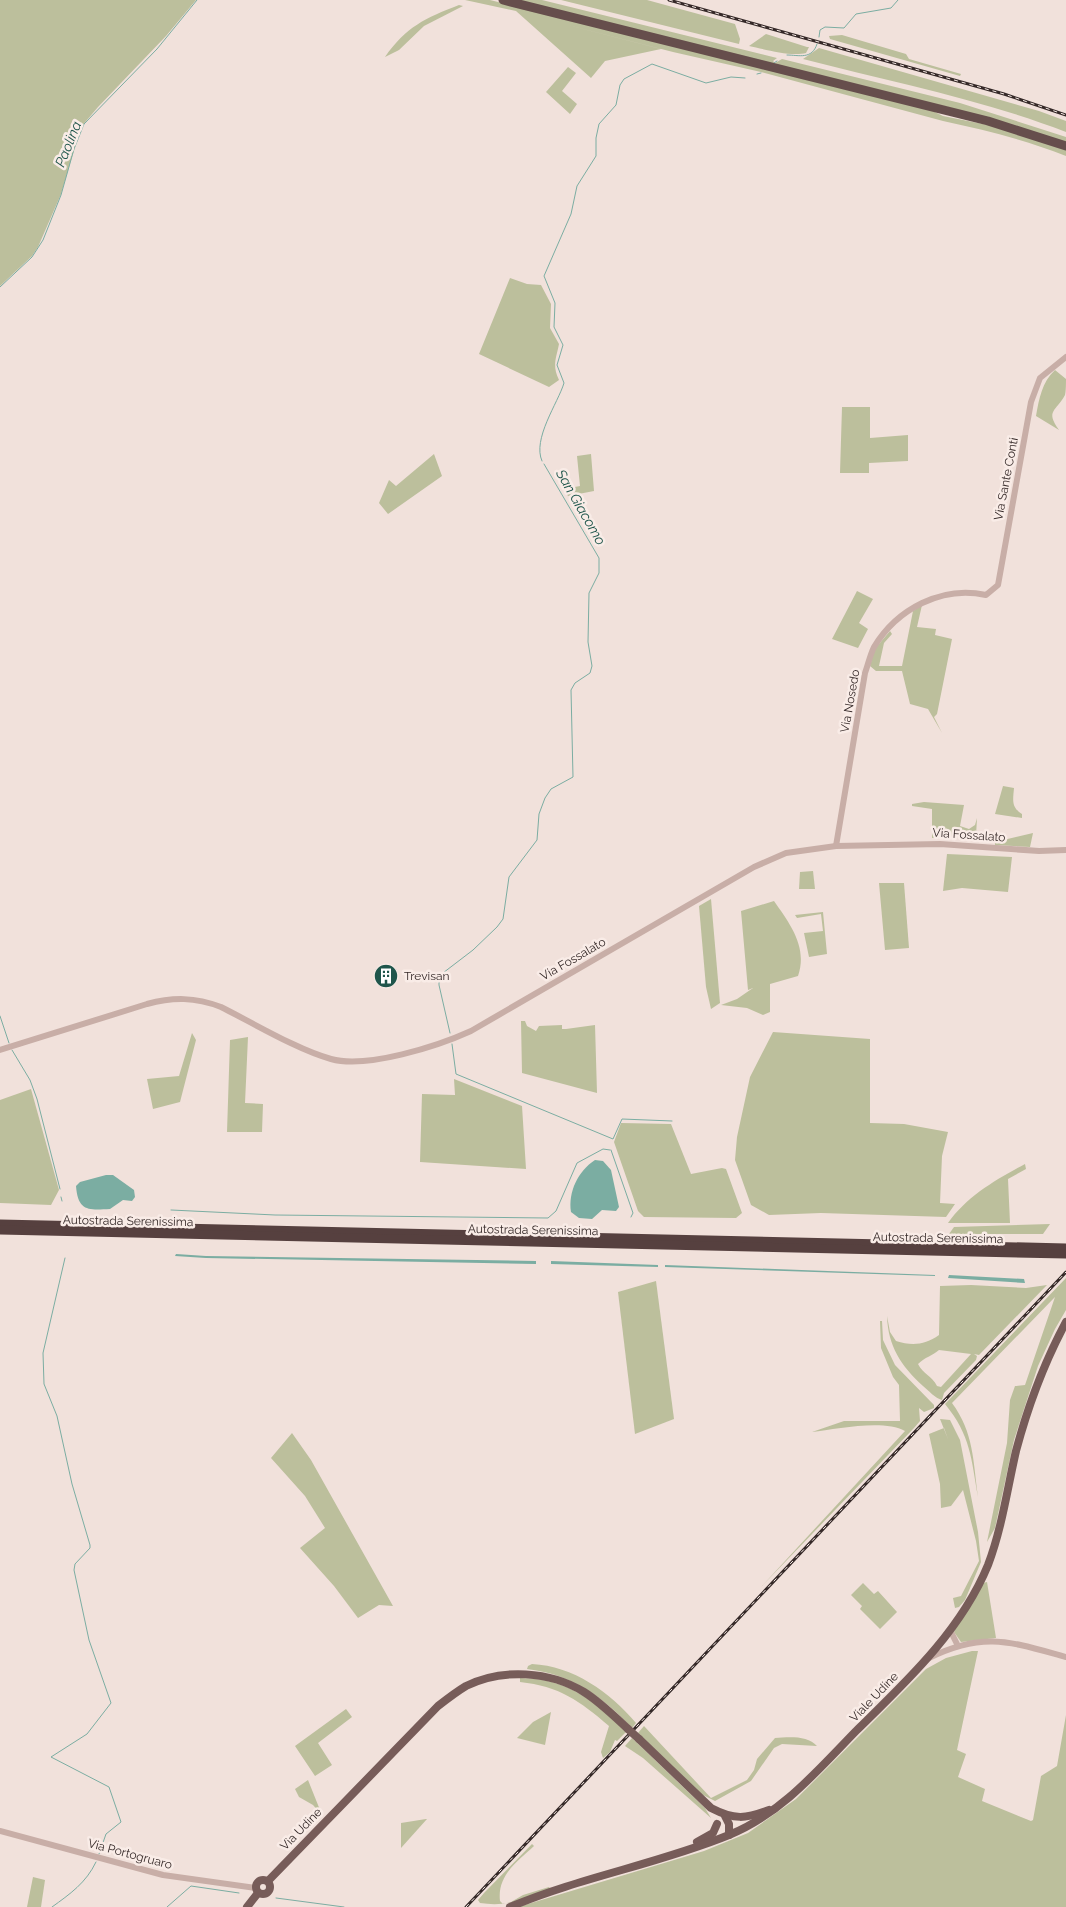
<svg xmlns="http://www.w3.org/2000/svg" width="1066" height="1907" font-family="Raleway,sans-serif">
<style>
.green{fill:#bcbf9c;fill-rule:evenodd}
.water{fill:#7bada2}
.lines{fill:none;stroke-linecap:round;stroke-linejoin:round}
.stream{stroke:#7bada2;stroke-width:1}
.tertiary{stroke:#c8aea7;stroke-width:6}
.primary{stroke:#775c59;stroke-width:8}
.trunk{stroke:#664e4c;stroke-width:9}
.motorway{stroke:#56403f;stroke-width:9}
.rail-casing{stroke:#352928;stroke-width:3}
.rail{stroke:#f9ece7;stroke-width:1;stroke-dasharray:4;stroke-linecap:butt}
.primary-bridge{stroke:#775c59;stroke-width:8}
.labels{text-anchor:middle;stroke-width:5;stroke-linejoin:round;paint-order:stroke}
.street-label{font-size:12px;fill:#352928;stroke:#f9ece7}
.poi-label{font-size:12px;fill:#352928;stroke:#f9ece7;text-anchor:start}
.water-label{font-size:14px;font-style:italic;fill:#1f554b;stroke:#f9ece7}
</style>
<rect width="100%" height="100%" fill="#f1e1db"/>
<g class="green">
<polygon points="0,0 196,0 166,36 98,107 81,127 61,194 38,247 32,256 0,286"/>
<path d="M465,0H490L931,110L943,116L993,126L1066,150V156C1026,140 985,130 943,121L761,72L673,52L517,12L661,49L605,61L591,78L516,11Z"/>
<path d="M515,0H542L777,58L773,61L775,63L782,59L960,103L1066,137V144C1037,132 1009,125 980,116C961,111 946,105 927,103Z"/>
<polygon points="561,0 647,0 735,24 740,39 739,44"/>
<path d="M459,5L463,6L424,26L399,50L385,57C406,27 425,18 459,5Z"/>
<path d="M766,34L807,47H809L806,53C791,57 764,49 749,46Z"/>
<polygon points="842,35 906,54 909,59 961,74 960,76 830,39 829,36"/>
<path d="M819,48L1039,111L1066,121V132C981,99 891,82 803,59Z"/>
<polygon points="568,67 576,73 562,91 577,104 570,114 546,92"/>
<path d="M510,278L527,284L541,285L551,304L550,328L559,344C556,359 552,366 559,380L549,387L479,354Z"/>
<path d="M1055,370L1066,379C1066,383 1066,391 1065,395C1056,412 1045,410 1059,430L1036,416C1039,399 1042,382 1055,370Z"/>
<polygon points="842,407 870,407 870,438 908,435 908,461 869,463 869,473 840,473"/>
<polygon points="434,454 442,476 388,514 379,503 389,480 396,486"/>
<polygon points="591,454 594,491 568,496 564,489 580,486 577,456"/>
<polygon points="857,591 873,599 859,623 868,629 858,648 832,639"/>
<polygon points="922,605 917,627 936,629 935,635 952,639 937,714 934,717 942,733 928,709 910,704 902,671 876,671 870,666 874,650 890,631 892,634 884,643 879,666 902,666 913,611"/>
<path d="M1003,786L1014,788C1013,800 1011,807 1022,814V818L995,814Z"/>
<polygon points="924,802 964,805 960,826 969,829 975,825 977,818 976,836 932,838 932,809 912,806 912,804"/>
<polygon points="1033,833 1030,847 995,845 995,842"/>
<polygon points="947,854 1012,857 1008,892 962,888 943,891"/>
<polygon points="813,871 815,889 799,889 800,872"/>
<polygon points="879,883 904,883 909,948 885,950"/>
<polygon points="711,899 720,1003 711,1009 706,987 699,906"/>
<path d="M774,901C790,924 808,947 798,976L770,984V1012L763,1015L747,1008L721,1005L737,999L753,988L748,990L741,911Z"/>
<polygon points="823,912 827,954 809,957 804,933 823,931 821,914 797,918 795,915"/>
<polygon points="521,1021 525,1021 527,1026 536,1031 539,1026 562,1025 562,1029 566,1029 595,1025 597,1093 522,1073"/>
<polygon points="773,1032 870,1039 870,1123 904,1124 948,1132 942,1156 940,1203 955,1204 946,1217 821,1213 769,1215 751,1205 735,1160 737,1137 750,1077"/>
<polygon points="192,1033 196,1040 180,1102 153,1109 147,1079 179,1076"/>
<polygon points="248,1037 245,1103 263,1104 262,1132 227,1132 230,1040"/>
<polygon points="454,1079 522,1106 526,1169 420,1162 422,1094 455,1095"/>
<polygon points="31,1089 59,1190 51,1205 0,1203 0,1100"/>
<polygon points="621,1123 671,1124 691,1174 722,1168 726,1169 742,1213 736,1218 644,1217 638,1211 614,1142"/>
<path d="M1025,1164L1026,1169L1008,1179L1010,1223H948C967,1196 997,1179 1025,1164Z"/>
<polygon points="1050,1224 1043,1234 949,1234 954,1227"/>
<path d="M1066,1278V1310L1055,1329L1038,1366L1014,1440L995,1528L987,1542L1007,1443L1010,1400L1015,1386L1025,1385L1055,1297L952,1403C974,1433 973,1461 978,1497C971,1458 971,1436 945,1404Z"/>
<polygon points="656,1281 674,1419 635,1434 618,1292"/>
<path d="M971,1285L1026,1288L1047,1285L979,1355L974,1354L977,1356L976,1360L944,1393L942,1400C935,1398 929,1391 923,1386C901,1366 888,1346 887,1316L890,1332L896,1341C912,1346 925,1345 939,1335L940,1286ZM939,1350L971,1354L941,1387L937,1386C932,1376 923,1374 918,1364C925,1357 932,1356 939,1350Z"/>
<path d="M880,1321H882L883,1340L895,1365L934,1405V1408L924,1412L919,1408L920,1421L914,1428L761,1587L905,1431C884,1419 836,1429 812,1432L844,1421H900L899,1385L893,1377L881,1348Z"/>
<polygon points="940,1419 950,1420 960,1440 978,1532 981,1562 965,1600 959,1607 955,1608 953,1598 961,1596 979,1561 976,1541 963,1490 951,1506 941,1508 940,1484 929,1434 944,1428 948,1439"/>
<polygon points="292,1433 311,1460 393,1606 379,1605 358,1618 334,1586 300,1548 325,1528 305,1496 271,1458"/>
<polygon points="987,1582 996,1638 961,1642 954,1632 956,1627 983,1583"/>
<polygon points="863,1583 874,1594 878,1591 897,1612 880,1629 860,1609 862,1606 851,1595"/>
<polygon points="972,1651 978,1651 957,1750 966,1754 958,1777 985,1789 982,1801 1031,1821 1033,1820 1041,1776 1057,1766 1066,1715 1066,1907 518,1907 704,1851 748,1833 796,1799 926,1669 946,1658"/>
<path d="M532,1664C573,1666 610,1692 636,1723L632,1728C602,1696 571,1674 527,1669L528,1666Z"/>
<path d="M520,1678C569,1679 593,1700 626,1732L617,1741L615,1740L610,1752L603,1758L601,1752L609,1726C580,1701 559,1686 520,1682Z"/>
<polygon points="346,1709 352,1717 318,1743 332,1765 315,1776 295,1746"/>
<polygon points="551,1712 545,1745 517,1738 533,1722"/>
<path d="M644,1726L711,1798L747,1780L754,1770L757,1759L775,1738C788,1737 808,1735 817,1746L782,1744L774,1748L751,1781L715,1801L701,1794L638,1733Z"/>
<polygon points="632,1738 705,1808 711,1818 643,1758 625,1746"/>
<polygon points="308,1780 322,1815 313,1805 299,1797 295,1789"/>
<polygon points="426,1819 427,1819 401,1848 401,1823"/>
<path d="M532,1844L534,1846C517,1862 497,1875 500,1901L503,1904L511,1902L523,1895L549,1887L551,1890C527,1900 505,1907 480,1903L478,1900L484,1893Z"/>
<polygon points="33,1877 45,1880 41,1907 27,1907"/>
</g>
<g class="water">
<path d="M595,1160L603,1161L611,1170L619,1207L616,1211L602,1210L592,1219L579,1218L571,1212C568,1192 578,1171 595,1160Z"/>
<path d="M106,1175H113L134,1190L135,1197L132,1201L123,1200L110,1209C89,1210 78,1212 76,1186L80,1182Z"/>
<polygon points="176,1254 206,1256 536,1261 536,1264 206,1258 175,1256"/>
<polygon points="551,1261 658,1265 658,1267 551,1264"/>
<polygon points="665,1265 935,1275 935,1276 665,1267"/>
<polygon points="949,1275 1024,1279 1025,1283 948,1278"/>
</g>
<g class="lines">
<g class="stream">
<polyline points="819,37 820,30 825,27 844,28 856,14 891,8 898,0"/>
<path d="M787,55C799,55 812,60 817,44"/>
<polyline points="774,63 777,61"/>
<polyline points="757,74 761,73"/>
<polyline points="0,287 32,257 43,240 61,195 74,149 84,124 157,49 197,0"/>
<path d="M542,461C532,439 558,403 564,383L557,365L563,345L554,327L555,303L544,276L571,214L577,186L596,156V138L599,124L616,105L620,85L624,79L652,64L706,83L731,77L745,78"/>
<polyline points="0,1016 9,1043"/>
<polyline points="450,1033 439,985 439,976 473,950 497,927 503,919 509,877 537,840 539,814 545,798 551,789 573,777 571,690 575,683 590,673 592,666 588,642 589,593 599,573 599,558 544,464"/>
<polyline points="452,1044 456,1074 613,1139 622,1119 672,1121"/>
<polyline points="12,1050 30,1080 37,1099 60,1189"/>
<polyline points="611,1150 633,1213 631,1217"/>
<polyline points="61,1197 62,1201"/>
<polyline points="171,1210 275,1215 548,1218 556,1211 577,1163 603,1149 610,1150"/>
<polyline points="65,1258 43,1353 44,1384 57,1416 72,1484 90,1545 90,1548 75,1564 74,1570 89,1640 111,1703 87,1734 51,1757 109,1787 121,1822 106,1834 99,1854"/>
<polyline points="276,1898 344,1907"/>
<path d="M52,1907C70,1894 86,1883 96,1862"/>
<polyline points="167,1907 191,1886 239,1893"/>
</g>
<g class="tertiary">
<path d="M836,846L865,673C868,665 870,655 874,647C897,609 942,585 986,595L998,585L1031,402L1040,378L1066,357"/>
<path d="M0,1050L147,1004C173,997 195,997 221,1007C253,1023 298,1050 331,1059C367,1069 438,1046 471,1031L754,867L786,853L836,846L940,844L1039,851L1066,850"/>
<polyline points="950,1630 958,1646"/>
<path d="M929,1658C984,1631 1011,1642 1066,1657"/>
<polyline points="0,1831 163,1875 256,1888"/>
</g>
<g class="primary">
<path d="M639,1739L711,1808C734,1820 746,1819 769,1810"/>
<polyline points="725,1816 729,1824 729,1835"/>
<polyline points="697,1842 713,1833 717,1824"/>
<circle cx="263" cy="1887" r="7"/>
<path d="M268,1881L438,1706C447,1699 456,1692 466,1686C502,1668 550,1671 584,1692C600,1702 614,1716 628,1729"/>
<polyline points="247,1907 258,1893"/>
<path d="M510,1907C581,1877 658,1864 729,1835C781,1814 818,1770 856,1731C906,1682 961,1631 988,1565C1002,1528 1007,1490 1016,1451C1028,1406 1044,1363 1066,1322"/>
</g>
<polyline class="trunk" points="503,0 988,121 1066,146"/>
<g class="motorway">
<polyline points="0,1224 1066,1248"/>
<polyline points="0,1230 1066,1254"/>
</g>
<g class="rail-casing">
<g id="rail">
<polyline points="669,0 1004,94 1066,115"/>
<polyline points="466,1907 1066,1272"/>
</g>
</g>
<use href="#rail" class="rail"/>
<polyline class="primary-bridge" points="628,1729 639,1739"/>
</g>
<defs>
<g id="building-disc" transform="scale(1.25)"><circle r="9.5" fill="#1f554b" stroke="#f9ece7"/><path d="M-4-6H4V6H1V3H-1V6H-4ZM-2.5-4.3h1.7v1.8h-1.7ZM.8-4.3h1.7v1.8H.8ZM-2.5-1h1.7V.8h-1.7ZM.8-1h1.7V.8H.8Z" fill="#fff"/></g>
</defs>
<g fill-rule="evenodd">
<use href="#building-disc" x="386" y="976"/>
</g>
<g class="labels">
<g class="street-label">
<text transform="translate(1006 479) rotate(-79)" y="4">Via Sante Conti</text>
<text transform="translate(850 701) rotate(-80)" y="4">Via Nosedo</text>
<text transform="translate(969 835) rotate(4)" y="4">Via Fossalato</text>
<text transform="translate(573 959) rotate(-30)" y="4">Via Fossalato</text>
<text transform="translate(128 1221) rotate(1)" y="4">Autostrada Serenissima</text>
<text transform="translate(533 1230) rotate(1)" y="4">Autostrada Serenissima</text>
<text transform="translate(938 1238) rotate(1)" y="4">Autostrada Serenissima</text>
<text transform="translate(874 1697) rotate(-46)" y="4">Viale Udine</text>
<text transform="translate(301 1829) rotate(-46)" y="4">Via Udine</text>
<text transform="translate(130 1854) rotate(15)" y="4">Via Portogruaro</text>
</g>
<g class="poi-label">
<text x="404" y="980">Trevisan</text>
</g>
<g class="water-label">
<text transform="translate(68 144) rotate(-68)" y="5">Paolina</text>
<text transform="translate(581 507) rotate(60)" y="5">San Giacomo</text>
</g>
</g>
</svg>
